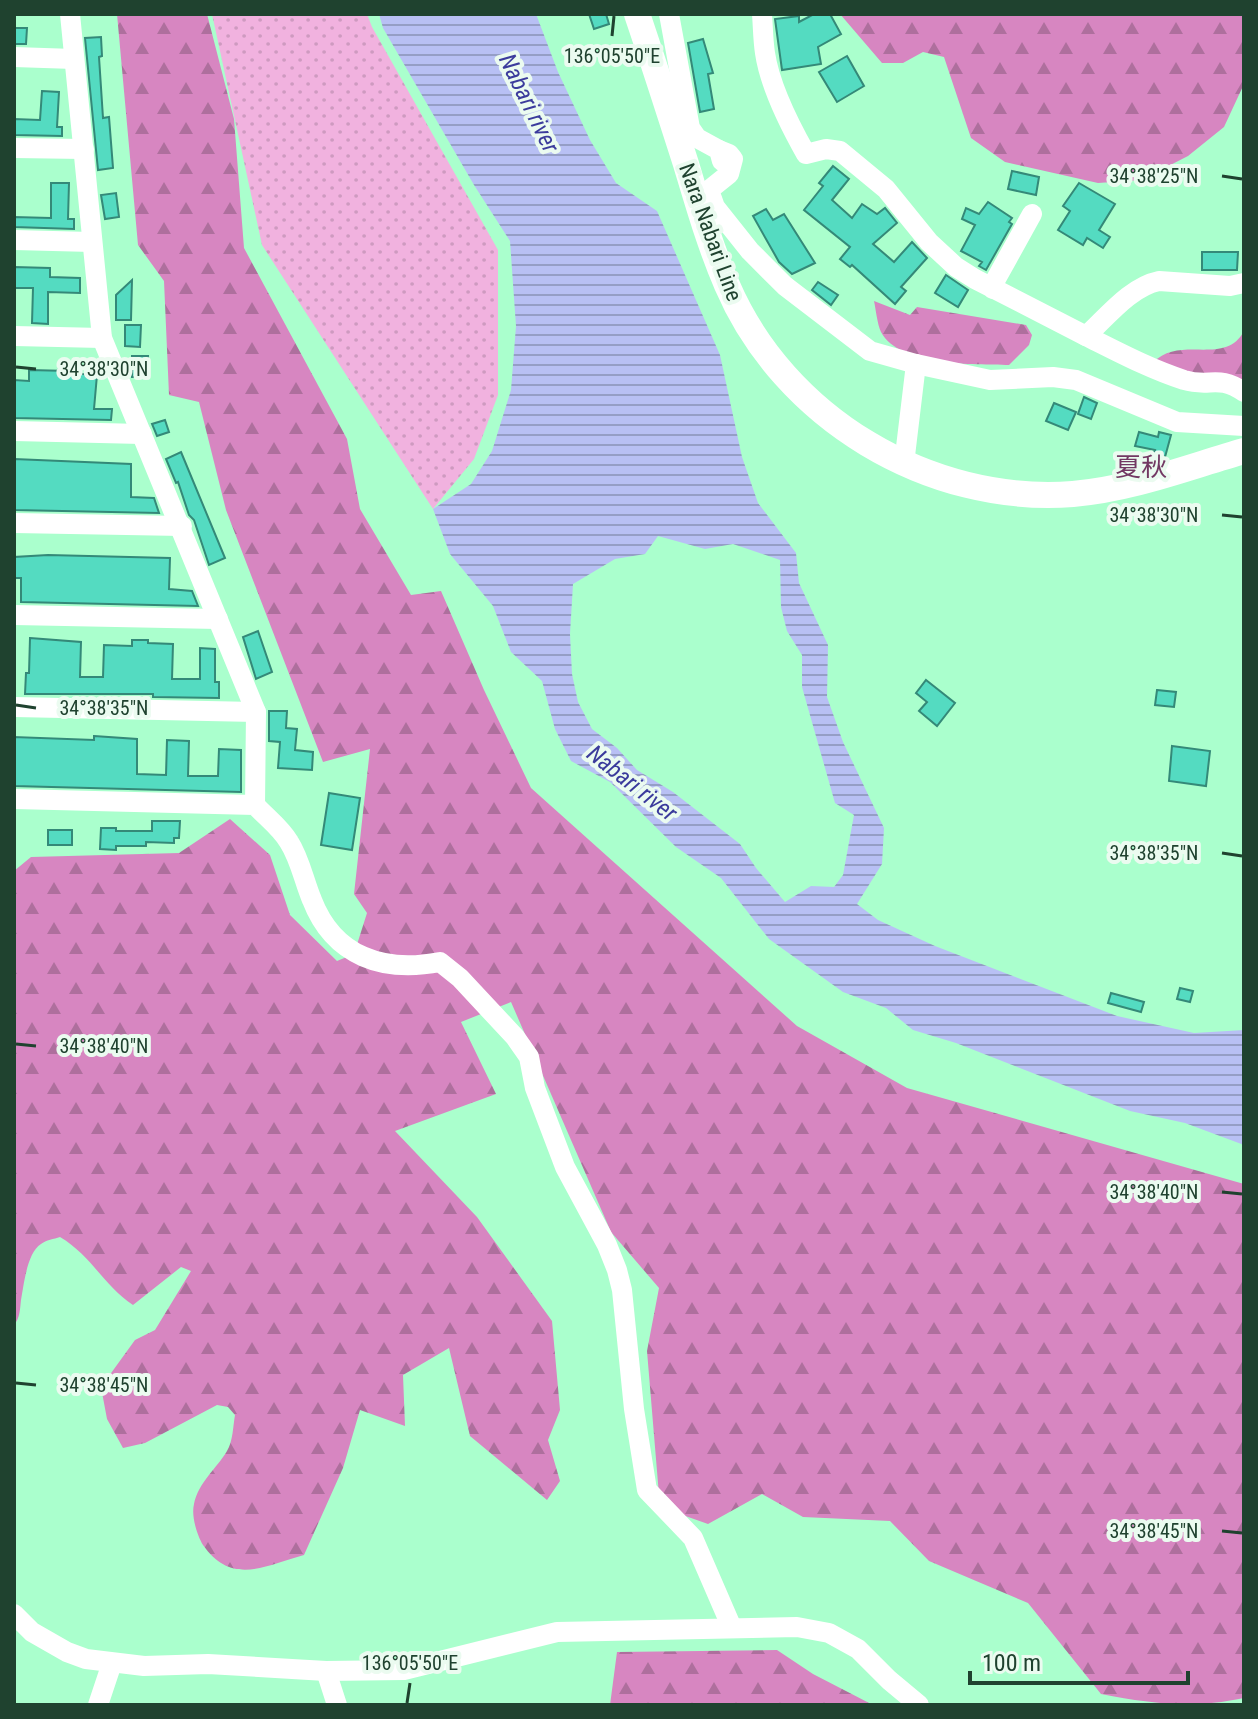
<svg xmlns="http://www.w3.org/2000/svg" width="1258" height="1719" font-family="'Roboto Condensed','Noto Sans JP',sans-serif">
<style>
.grass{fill:url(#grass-dots)}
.forest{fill:url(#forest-firs)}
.water{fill:url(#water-rules);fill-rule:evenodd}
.building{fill:#54dbc1;stroke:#348978;stroke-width:2}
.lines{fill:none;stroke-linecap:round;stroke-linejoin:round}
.minor{stroke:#fff;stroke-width:20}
.major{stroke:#fff;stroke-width:26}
.ticks{fill:none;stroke:#1f422f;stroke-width:3}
.labels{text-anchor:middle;stroke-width:8;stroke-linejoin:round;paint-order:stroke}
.street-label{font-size:22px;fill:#1f422f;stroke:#ebfbf0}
.water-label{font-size:24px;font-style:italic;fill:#3b3b9c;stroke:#ebfbf0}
.quarter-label{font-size:26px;fill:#723863;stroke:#ebfbf0}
.ticks-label{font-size:20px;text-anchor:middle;fill:#1f422f;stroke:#ebfbf0;stroke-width:8;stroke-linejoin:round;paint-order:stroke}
</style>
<defs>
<pattern id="grass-dots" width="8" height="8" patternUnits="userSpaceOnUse" patternTransform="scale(2)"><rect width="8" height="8" fill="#f1b2df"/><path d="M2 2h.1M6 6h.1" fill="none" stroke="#ce9ac0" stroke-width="1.8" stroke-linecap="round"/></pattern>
<pattern id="forest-firs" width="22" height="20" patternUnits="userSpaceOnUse" patternTransform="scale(2)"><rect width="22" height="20" fill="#d786c1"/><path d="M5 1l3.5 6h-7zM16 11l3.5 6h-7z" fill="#ae6f9d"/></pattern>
<pattern id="water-rules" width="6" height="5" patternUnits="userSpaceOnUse" patternTransform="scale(2)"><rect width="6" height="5" fill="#b8c0f4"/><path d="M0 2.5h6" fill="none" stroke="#959ec6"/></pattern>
</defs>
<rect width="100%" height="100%" fill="#aaffcd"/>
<polygon class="grass" points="212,14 367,14 372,27 498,250 498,395 474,459 433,509 262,245"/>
<g class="forest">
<path d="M117,14H207L234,119L244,248L347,439L360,509L411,595L441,591L484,690L531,788L797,1026L907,1088L1244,1184V1698C1191,1709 1154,1704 1101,1694L1028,1603L929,1561L890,1521L803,1517L762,1494L708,1524L660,1507L647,1351L659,1288L611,1232L511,1002L461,1022L496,1094L395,1131L477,1217L552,1321L560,1410L548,1440L560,1481L547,1500L470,1436L449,1348L403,1375L405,1426L360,1410L343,1468L304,1555C264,1566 232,1586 203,1545C197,1535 191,1516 194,1504C198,1483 217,1468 227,1451C233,1441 233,1426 235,1415L228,1407L217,1405L145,1443L123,1448L107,1419L101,1387L135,1340L155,1330L191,1271L181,1267L133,1305C102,1284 92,1256 60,1237C54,1239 46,1240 41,1244C27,1253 24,1284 21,1300C20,1309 20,1318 14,1325V871L31,857L179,853L230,819L270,855L290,915L337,961L354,954L367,913L354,894L370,749L323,762L226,510L199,402L169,395L164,281L138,245Z"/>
<polygon points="840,14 1244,14 1244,84 1224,127 1188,156 1141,180 1098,183 1005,162 971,138 944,57 923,52 903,63 882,63"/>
<path d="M874,301L910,315L917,307L1026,325L1032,335L1029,345L1009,365C975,364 900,367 881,332C877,323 876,310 874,301Z"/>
<path d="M1244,331V385L1186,376L1153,363C1179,334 1225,367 1244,331Z"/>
<polygon points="777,1650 813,1674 873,1705 610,1705 617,1652"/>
</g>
<path class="water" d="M379,14H536L558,72L590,140L616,183L657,211L720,355L742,457L758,503L796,553L799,583L828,645L827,697L843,742L884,828L882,864L857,904L878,920L935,946L1117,1016L1194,1033L1244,1030V1145L1185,1123L1130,1111L956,1043L913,1030L886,1008L843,992L769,939L721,878L676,847L610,782L571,761L555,729L542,681L511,652L493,606L450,554L433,509L471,484L492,451L511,390L516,326L510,241L474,185L383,28ZM658,536L705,549L733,544L780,560L781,607L787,631L802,655V687L835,803L854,815L843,875L834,887L811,886L785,902L756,868L740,844L673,792L637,770L617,748L592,729L578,702L572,674L570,634L573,584L615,559L645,554Z"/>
<g class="building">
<polygon points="589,14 606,14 609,24 594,29"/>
<polygon points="814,14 830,14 841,34 818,47 821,64 782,70 775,19 799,16 799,22"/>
<polygon points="14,28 27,28 26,44 14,44"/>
<polygon points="101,37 102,56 99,57 103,118 109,117 113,168 98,170 85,38"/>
<polygon points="703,39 713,73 708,74 714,109 700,112 688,43"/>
<polygon points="847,56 864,86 837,102 819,72"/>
<polygon points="42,91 59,92 57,127 62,127 62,136 14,135 14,119 40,120"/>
<polygon points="833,166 849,179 832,200 852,218 862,204 877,214 885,208 897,223 873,244 894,262 912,242 927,258 901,287 906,291 895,304 852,265 850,267 840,259 850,247 804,210 823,186 819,183"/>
<polygon points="1012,171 1039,177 1036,195 1008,189"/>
<polygon points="51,183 69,183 68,219 74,219 74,229 14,227 14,217 51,218"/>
<polygon points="1079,183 1115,204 1099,230 1110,237 1103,248 1087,238 1083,245 1058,230 1070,211 1063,206"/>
<polygon points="116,193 119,217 105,219 101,195"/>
<polygon points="988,202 1012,218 1009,222 1012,224 986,270 979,266 982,262 961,251 975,225 962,219 966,208 979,214"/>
<polygon points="766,209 773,220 784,214 815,263 792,274 779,262 753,216"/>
<polygon points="1202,252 1238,252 1237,270 1202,270"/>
<polygon points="14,267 50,268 50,277 80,278 80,293 48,292 48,324 32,323 33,288 14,288"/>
<polygon points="946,275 968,290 958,307 935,293"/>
<polygon points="132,280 131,320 116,320 116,295"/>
<polygon points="818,282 838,295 831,305 812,290"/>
<polygon points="125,325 141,325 140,347 125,346"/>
<polygon points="132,356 148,356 147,377 132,377"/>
<polygon points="29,370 69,371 69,373 97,375 94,409 112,409 111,420 14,418 14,380 29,381"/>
<polygon points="1084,397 1097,403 1091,419 1078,414"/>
<polygon points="1054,403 1076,412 1068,430 1046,421"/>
<polygon points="165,420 169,432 157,436 152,424"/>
<polygon points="1139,432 1158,437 1159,432 1171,435 1165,457 1153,455 1155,450 1135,446"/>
<polygon points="181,452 225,558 209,565 194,520 189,515 178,482 176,483 166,459"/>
<polygon points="14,459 131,464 131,497 154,498 159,513 14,510"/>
<polygon points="48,555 170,558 169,589 192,591 198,606 21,602 21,578 14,578 14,557"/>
<polygon points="258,631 272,672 256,679 243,637"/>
<polygon points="30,638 81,642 80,677 103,677 104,645 132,646 132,640 148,640 148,643 173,644 172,679 200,679 200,648 215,649 215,682 219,682 219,698 153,697 153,694 25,694 26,673 29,673"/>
<polygon points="926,680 955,703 937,726 919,711 927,702 916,693"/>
<polygon points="1157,690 1176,692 1174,707 1155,705"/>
<polygon points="269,711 287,711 286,728 297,729 295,750 313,752 312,770 278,768 280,742 269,741"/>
<polygon points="94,736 137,739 137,774 166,775 167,740 189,741 188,776 218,776 219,749 241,750 241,792 14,786 14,737 94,740"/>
<polygon points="1172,746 1210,751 1206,786 1169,781"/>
<polygon points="329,793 360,798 352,850 321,845"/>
<polygon points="152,821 180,821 179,838 174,838 174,843 146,842 146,846 116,846 116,850 100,849 101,828 116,828 116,831 152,831"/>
<rect x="48" y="830" width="24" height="15"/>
<polygon points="1180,988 1193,991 1190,1002 1177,999"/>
<polygon points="1111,993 1144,1002 1141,1012 1108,1003"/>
</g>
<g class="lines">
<g class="minor">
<polyline points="70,14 102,338 256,712 255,805"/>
<polyline points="669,14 690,128 697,138 719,150 722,161"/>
<path d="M762,14C763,27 763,40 765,53C770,87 789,124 806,154L826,149L840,151L886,189L929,242L956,267L975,279L1086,336C1107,317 1130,287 1159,281L1230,286L1244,283"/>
<polyline points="14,57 74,59"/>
<polyline points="14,148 84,149"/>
<polyline points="719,150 729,154 733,159 729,174 709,190 715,207 750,251 785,286 870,351 916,364 990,380 1053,377 1076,380 1177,422 1244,426"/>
<polyline points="14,240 92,242"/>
<polyline points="993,289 996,279 1032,214"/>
<polyline points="14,336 102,338"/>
<path d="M1086,336C1118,352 1150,369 1184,380C1211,388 1217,374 1244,392"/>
<polyline points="14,431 142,434"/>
<polyline points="904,464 916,364"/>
<polyline points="14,523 182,526"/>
<polyline points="14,615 218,619"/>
<polyline points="14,707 256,712"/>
<path d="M14,799L255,805C266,817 281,828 289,842C300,859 304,881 312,900C334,957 384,973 440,962L460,978L515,1037L529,1057L535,1088L565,1167L607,1245L617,1270L622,1290L634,1409L647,1490L693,1538L732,1628"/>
<polyline points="14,1614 32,1632 67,1652 86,1659 144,1666 208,1664 326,1671 404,1670 557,1632 797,1627 829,1633 858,1649 889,1680 919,1705"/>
<polyline points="326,1671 337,1705"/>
<polyline points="98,1705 112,1663"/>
</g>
<path class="major" d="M637,14C654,64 670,114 686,164C698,204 710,246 727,285C784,418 929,505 1073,494C1132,489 1188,467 1244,451"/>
</g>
<path class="ticks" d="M612,36L614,16M1222,176L1242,179M16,367L36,369M1222,515L1242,517M16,705L36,708M1222,853L1242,856M16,1044L36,1046M1222,1192L1242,1194M16,1383L36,1385M1222,1531L1242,1533M407,1703L410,1683"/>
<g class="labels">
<g class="street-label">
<text transform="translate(711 232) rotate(70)" y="8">Nara Nabari Line</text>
</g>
<g class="water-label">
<text transform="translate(529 103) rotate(64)" y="8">Nabari river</text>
<text transform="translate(632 783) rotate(38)" y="8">Nabari river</text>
</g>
<g class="quarter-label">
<text x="1141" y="476">夏秋</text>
</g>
</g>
<g class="ticks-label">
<text x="612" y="63">136°05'50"E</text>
<text x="1154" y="183">34°38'25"N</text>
<text x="104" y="376">34°38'30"N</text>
<text x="1154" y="522">34°38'30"N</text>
<text x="104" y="715">34°38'35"N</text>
<text x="1154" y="860">34°38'35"N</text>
<text x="104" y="1053">34°38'40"N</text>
<text x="1154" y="1199">34°38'40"N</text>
<text x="104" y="1392">34°38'45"N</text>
<text x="1154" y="1538">34°38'45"N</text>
<text x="410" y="1670">136°05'50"E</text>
</g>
<rect width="1258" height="1719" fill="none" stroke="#1f422f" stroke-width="32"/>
<path d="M970 1671v12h218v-12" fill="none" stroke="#1f422f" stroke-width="4"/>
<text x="982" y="1671" font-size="24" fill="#1f422f" stroke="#ebfbf0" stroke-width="6" paint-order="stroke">100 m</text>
</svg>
